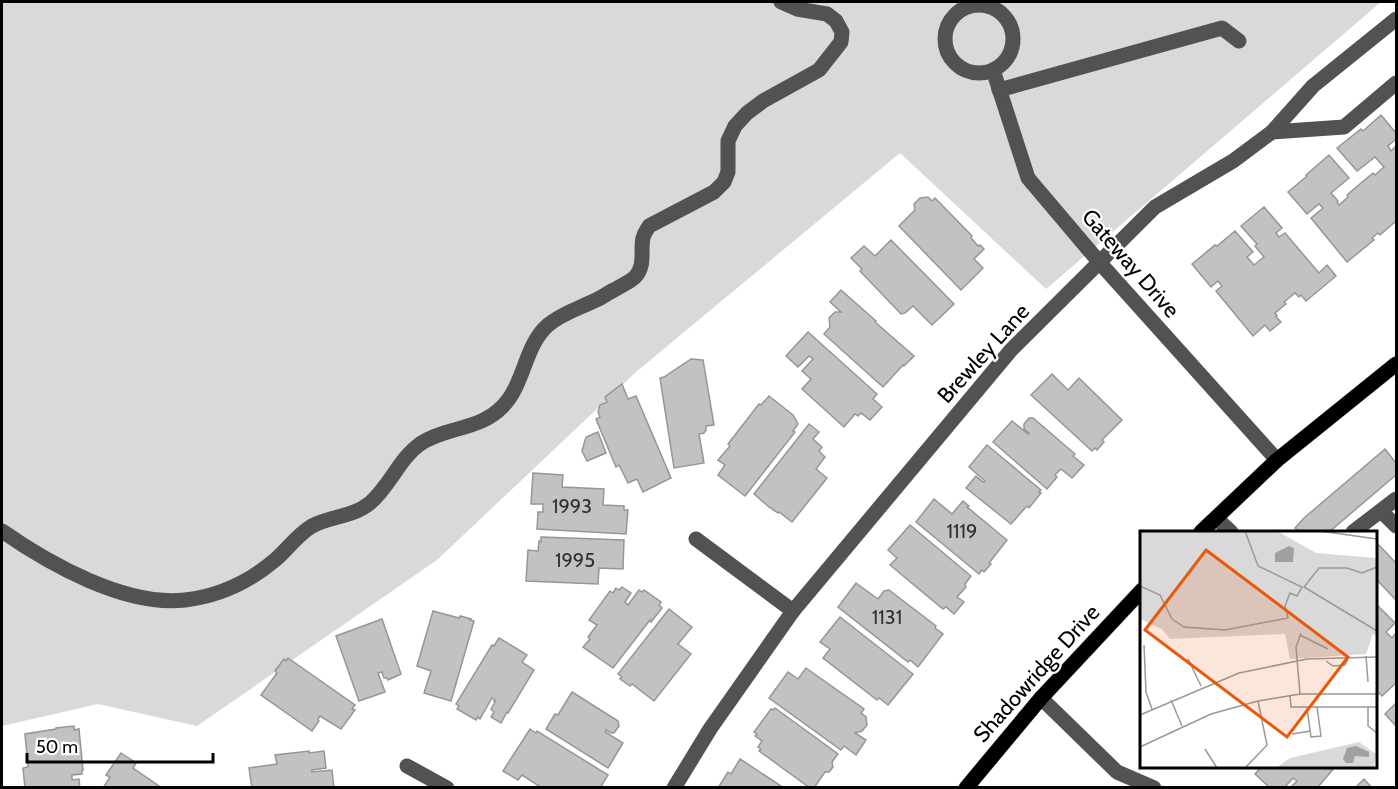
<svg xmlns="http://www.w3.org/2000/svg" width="1398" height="789" font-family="Cabin,sans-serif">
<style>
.green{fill:#d9d9d9}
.building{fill:#c2c2c2;stroke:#969696;stroke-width:1.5}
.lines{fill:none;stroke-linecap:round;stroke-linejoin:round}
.major-casing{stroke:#dbdbdb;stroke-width:16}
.minor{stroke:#525252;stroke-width:15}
.major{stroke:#000;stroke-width:15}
.labels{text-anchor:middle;stroke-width:4.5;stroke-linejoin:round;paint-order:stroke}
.number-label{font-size:20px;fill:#303030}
.street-label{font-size:22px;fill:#000;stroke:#fff}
.inset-road{fill:none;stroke:#999;stroke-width:1.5}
.view{fill:#e8590c;fill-opacity:0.15;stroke:#e8590c;stroke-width:3}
.inset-edge{fill:none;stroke:#000;stroke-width:3}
</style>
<rect width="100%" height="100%" fill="#fff"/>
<polygon class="green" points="2,2 1381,2 1046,289 900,153 636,372 437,560 197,726 98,704 2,726"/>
<g class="building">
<polygon points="1381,115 1396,133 1396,139 1388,146 1391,151 1396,146 1396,221 1380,235 1378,233 1372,238 1374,240 1347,262 1311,218 1323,208 1319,204 1307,214 1288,192 1307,176 1306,175 1329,155 1349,178 1331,193 1338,201 1337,202 1339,205 1348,197 1347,195 1373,173 1375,175 1384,167 1375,157 1357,171 1337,148 1361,129 1363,131"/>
<polygon points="928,197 932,201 935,198 972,236 971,238 978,246 980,245 984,249 974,259 983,268 961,290 899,226 915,210 914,204 920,198"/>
<polygon points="1264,207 1282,228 1276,233 1279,237 1285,233 1319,273 1327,265 1336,276 1306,301 1301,295 1299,297 1295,293 1284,302 1286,304 1275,313 1277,316 1276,317 1281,322 1270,331 1265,325 1253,336 1216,291 1222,286 1218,281 1211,287 1192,264 1215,245 1217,246 1235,231 1253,252 1247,257 1254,265 1264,257 1255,246 1257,244 1241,226"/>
<polygon points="891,240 954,304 932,325 913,306 905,313 901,314 860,271 862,269 851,258 864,246 875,256"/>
<polygon points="841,290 876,321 875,322 914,356 904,366 903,365 883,387 824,334 830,327 829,318 835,312 841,312 830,302"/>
<polygon points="808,332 877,394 873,399 882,407 870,420 861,413 858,416 855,414 844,427 802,389 811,379 802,371 813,359 809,356 798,367 786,356"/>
<polygon points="691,359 703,360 714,425 706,426 706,430 704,433 699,434 704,463 674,468 660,378 664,377"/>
<polygon points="1052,374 1068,390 1079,378 1122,420 1102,440 1104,442 1097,450 1095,448 1092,451 1031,395"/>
<polygon points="622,384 628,399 636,396 671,478 643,492 637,479 628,483 619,465 616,467 596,419 600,417 598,412 600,405 607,402 605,397"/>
<polygon points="769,396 793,415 798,424 793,431 795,432 745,496 718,475 725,465 718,460 730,446 728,444 759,404 761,405"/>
<polygon points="1029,418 1033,418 1075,454 1073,456 1084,465 1072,478 1061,469 1055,475 1057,477 1047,489 993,442 1012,421 1028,434 1029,433 1024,429 1024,424"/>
<polygon points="809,424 819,432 813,439 822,447 819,451 825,457 816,469 827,478 792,522 779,512 778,513 769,507 754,494"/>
<polygon points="598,432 606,453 587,461 582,451 586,437"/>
<polygon points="987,445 1041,490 1039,492 1041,493 1029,508 1027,506 1011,524 966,488 976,476 983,482 985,481 969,467"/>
<polygon points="1385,449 1396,463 1396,475 1329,532 1299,532 1295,528 1304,518"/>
<polygon points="533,473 563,475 562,487 604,489 603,505 624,506 624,510 628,510 626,534 537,529 538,512 543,512 543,504 531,504"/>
<polygon points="934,499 952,514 963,501 969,506 967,507 1007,540 989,563 991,564 984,572 982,570 979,574 916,522"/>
<polygon points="910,525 971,576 965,584 966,587 957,597 964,602 954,614 946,607 943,609 890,565 897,558 888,550"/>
<polygon points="541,537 624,540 623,569 599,568 598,584 526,581 528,550 538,551 539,541 541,542"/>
<polygon points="1376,542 1396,563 1396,600 1376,579"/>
<polygon points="856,583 878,599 884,591 889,590 936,626 935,628 943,634 918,667 910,660 908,662 838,607"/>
<polygon points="622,587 631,593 625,602 628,605 639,590 642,592 644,590 661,602 659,605 662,608 651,622 650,620 613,668 583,647 590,639 588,637 597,625 589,620 610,591 613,593 616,588 619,590"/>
<polygon points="1378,606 1395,623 1386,632 1392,638 1396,633 1396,683 1382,696 1379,693 1376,696 1376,608"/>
<polygon points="669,609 692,627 678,644 691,654 654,701 632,684 630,686 620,679 622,677 618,674"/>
<polygon points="433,611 459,618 460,616 471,619 470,620 474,621 451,701 424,693 431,671 417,666"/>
<polygon points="840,617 913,674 888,705 879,698 877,700 823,658 830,649 820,642"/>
<polygon points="382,619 401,674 388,680 387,678 384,678 382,672 378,673 385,692 359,701 336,636"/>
<polygon points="499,638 527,655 522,662 534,670 508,713 507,712 501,723 491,717 494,712 491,709 495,702 494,701 495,700 492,698 480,719 478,717 476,720 457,709 459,706 456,704 492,645 494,646"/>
<polygon points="288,658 355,705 352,709 355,710 341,729 320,716 318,719 319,721 312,731 261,695 277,673 275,671 284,659 286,661"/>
<polygon points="806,668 864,709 861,713 866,717 867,725 862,731 855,733 866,740 856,755 844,746 841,750 769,698 788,672 798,679"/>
<polygon points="572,692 618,721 619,726 614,733 611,733 606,730 605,732 623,743 608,768 546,729 555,714 558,715"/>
<polygon points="1396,703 1396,726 1385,714"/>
<polygon points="775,708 838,754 832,762 833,767 829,772 825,772 814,788 810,788 759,751 761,749 758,747 762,741 755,736 757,734 754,732 771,709 773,710"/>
<polygon points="74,726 74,730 79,729 83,770 82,770 82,774 72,775 72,780 79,779 80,788 25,788 23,768 28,767 25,734 56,729 56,728"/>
<polygon points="530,729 536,733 537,731 608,775 600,788 542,788 522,775 518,780 503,771"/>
<polygon points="309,751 309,753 324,751 326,768 312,770 312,772 332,770 334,788 252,788 249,768 277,764 275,755"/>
<polygon points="121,753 136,763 133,768 162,788 103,788 110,777 106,775"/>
<polygon points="740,759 784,788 718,788 728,772 731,774"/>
<polygon points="1262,766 1336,766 1317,788 1294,788 1292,786 1297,781 1293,778 1284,788 1270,788 1255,774"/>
<polygon points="1364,779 1372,788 1355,788"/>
</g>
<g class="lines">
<g class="major-casing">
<g id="major">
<polyline points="1201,532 1277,460 1396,364"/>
<polyline points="966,788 1041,698 1142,590"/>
</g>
</g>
<g class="minor">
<circle cx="979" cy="39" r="34"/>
<polyline points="993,70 1028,178 1100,263 1277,460"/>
<polyline points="999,90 1222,28 1239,41"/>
<polyline points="1272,132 1344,127 1396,83"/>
<polyline points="1381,511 1396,526"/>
<polyline points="1216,518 1231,532"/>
<path d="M2,531C49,564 126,607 185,600C219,596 249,582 275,560C288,549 297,535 312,526C331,516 353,517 370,503C390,486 399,459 420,444C445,427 480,430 502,407C525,384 524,346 548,325C562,313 580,308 596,300C603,297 609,292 616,289C622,285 630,282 635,277C646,265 640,251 643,238C644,233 647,230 649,226L714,192L724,182L728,172V141L735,126L747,113L763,101L819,70L841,42L842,32L836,21L827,14L797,9L781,2"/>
<polyline points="1353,532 1396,499"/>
<polyline points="696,539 793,611"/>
<polyline points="1041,698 1117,772 1154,788"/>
<polyline points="407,766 447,788"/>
<polyline points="674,788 710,729 793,611 1011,350 1155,207 1233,161 1272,132 1313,86 1396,19"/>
</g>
<use href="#major" class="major"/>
</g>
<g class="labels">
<g class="number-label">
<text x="572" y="513">1993</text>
<text x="962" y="538">1119</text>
<text x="575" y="567">1995</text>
<text x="887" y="624">1131</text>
</g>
<g class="street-label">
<text transform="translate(1131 263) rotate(49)" y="8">Gateway Drive</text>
<text transform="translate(983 353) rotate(-48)" y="8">Brewley Lane</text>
<text transform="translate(1036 673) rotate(-48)" y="8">Shadowridge Drive</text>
</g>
</g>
<g transform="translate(1140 531)">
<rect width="237" height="237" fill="#fff"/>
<path d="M0,0H137L176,22L237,27V105L233,103L226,123L150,128L145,103L30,108L22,98L0,88ZM219,211L236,223L234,237H136L150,227Z" fill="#d9d9d9"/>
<path d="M149,15L154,17L153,31H135V22ZM216,215L229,221V226L215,225L213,232H206L203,228L207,217Z" fill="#a0a0a0"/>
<path class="inset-road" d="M180,0L237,8M237,36L222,42L207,37H179L164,56L237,100M0,55L20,64L32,88L44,96L85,99L148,87L145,75L150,62L157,65L162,56L118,35L105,0M160,104L188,118M4,114L6,161L12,178M226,125L228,151M48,128L61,155M186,130L193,135L205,134L208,128M160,163L156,116L161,102M150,165L151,176H237M31,169L42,195M228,176V195L237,202M167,177L171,206L181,205L177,176M0,184L99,142L167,128L237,126M152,203L171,200M0,216L71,183L118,170L160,163H237M65,218L77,237M105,237L127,214L118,170"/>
<path class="view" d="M66,19L208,126L147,206L5,99Z"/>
<rect width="237" height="237" class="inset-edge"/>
</g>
<rect width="1398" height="789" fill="none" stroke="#000000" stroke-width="6"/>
<path d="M27 753v9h186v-9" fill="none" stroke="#000000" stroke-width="3"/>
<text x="36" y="753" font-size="18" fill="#000000" stroke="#ffffff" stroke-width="4.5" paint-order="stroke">50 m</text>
</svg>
